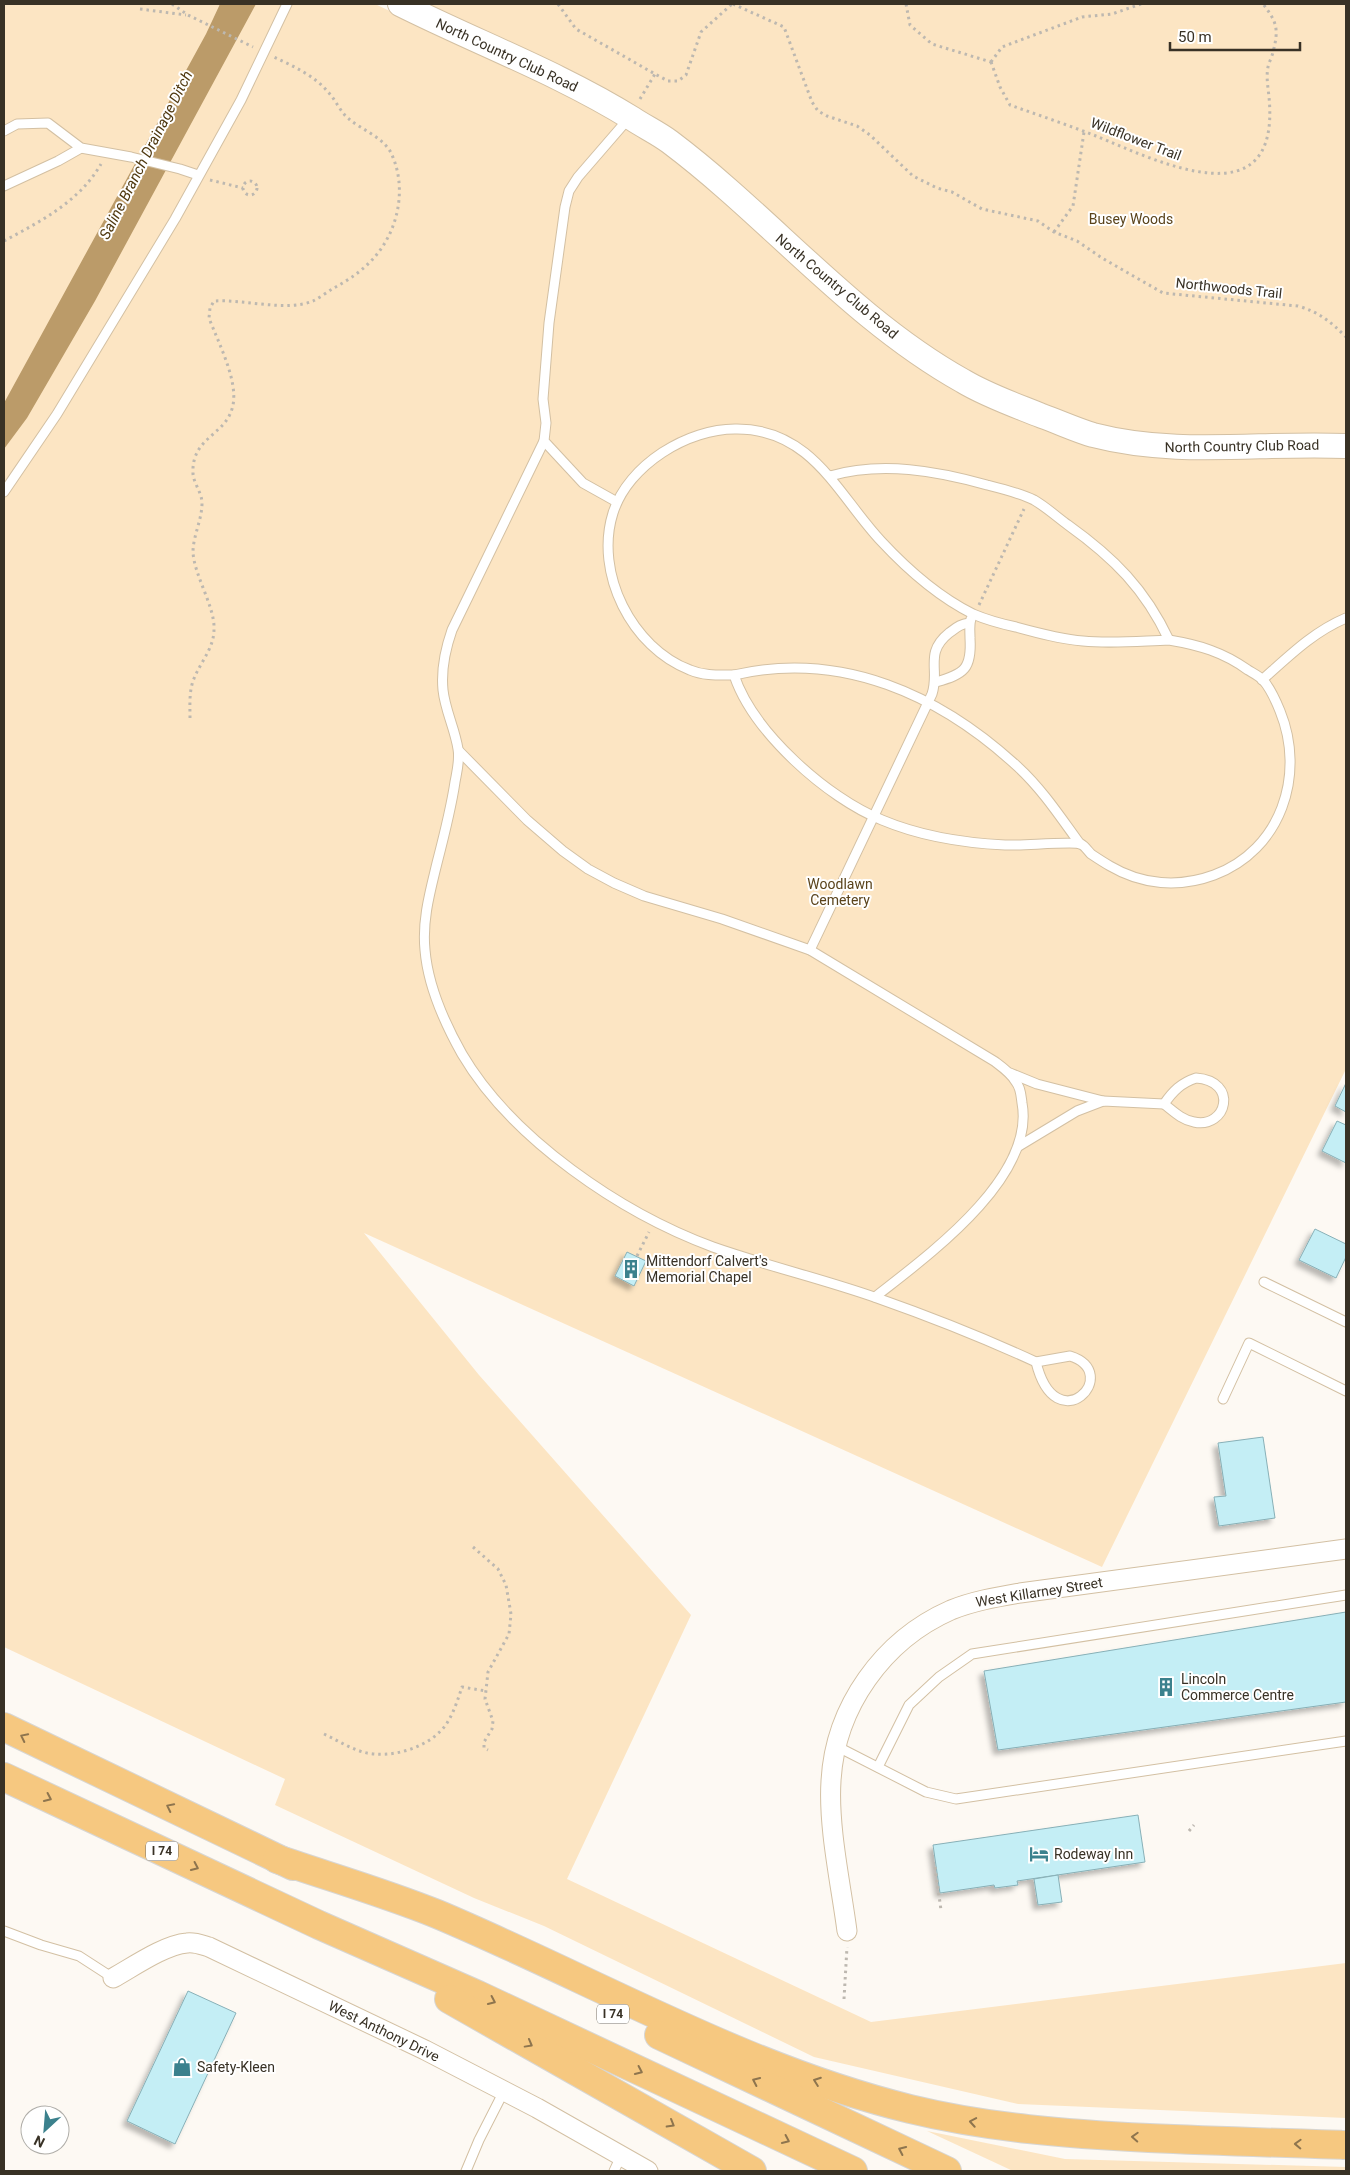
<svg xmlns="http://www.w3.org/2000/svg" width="1350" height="2175" font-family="Roboto,sans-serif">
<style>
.green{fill:#fce5c3}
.water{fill:#bb9b69}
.building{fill:#c4eef5;stroke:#88b0b7;filter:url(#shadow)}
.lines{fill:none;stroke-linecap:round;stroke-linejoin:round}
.service-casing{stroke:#d3c0a3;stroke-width:11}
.minor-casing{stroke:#d3c0a3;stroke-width:21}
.tertiary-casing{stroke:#d3c0a3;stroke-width:26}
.motorway-casing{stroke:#d7d6d3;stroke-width:30}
.path{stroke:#bdb8b0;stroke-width:3;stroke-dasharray:2.5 4;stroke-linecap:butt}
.service{stroke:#fff;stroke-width:9}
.minor{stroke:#fff;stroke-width:19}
.tertiary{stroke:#fff;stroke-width:24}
.motorway{stroke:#f6c880;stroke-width:28}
.oneway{stroke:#8e754e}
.labels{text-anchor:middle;stroke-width:4;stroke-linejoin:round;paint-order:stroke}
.shield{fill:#fff;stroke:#746f66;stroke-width:1}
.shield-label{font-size:12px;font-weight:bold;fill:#383125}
.street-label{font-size:14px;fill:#383125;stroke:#fff}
.park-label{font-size:14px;fill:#5a431b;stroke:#fff}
.poi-label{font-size:14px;fill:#383125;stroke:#fff;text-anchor:start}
.water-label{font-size:15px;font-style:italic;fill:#503910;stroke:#fff}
</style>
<defs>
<filter id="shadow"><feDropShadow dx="-4.5" dy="4.5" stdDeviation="2.5" flood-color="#0004"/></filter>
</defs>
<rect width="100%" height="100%" fill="#fdf9f3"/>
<g class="green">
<polygon points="4,4 375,4 572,97 666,153 721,198 799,268 1056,433 1299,457 1346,457 1346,1069 1102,1567 364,1233 479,1375 691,1615 567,1879 871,2022 1346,1963 1346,2118 1018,2104 814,2057 544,1926 474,1898 275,1805 285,1779 4,1647"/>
<polygon points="400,4 1346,4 1346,446 1161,447 962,381 668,141"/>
<polygon points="927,2131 1065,2159 1346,2167 1346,2171 1013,2171"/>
</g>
<polygon class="water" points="220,4 256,4 95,301 27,418 4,449 4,403 206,34"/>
<g class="building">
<polygon points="1346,1083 1346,1112 1335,1106"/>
<polygon points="1337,1121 1346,1125 1346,1163 1322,1151"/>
<polygon points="1315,1229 1346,1244 1346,1257 1336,1278 1299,1260"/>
<polygon points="627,1252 646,1261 634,1286 615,1276"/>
<polygon points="1263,1437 1275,1518 1219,1526 1214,1497 1226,1496 1218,1443"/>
<polygon points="1346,1612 1346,1702 998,1750 984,1671"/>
<polygon points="1138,1815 1145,1862 1017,1881 1018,1885 995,1888 994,1885 940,1893 933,1845"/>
<polygon points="1058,1875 1062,1902 1038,1905 1034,1879"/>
<polygon points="188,1991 236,2013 175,2144 127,2121"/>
</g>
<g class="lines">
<g class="service-casing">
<g id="service">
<polyline points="4,131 17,124 48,123 81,148 131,157 180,169 198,175"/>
<polyline points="4,186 58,161 81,148"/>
<path d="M544,441L452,630C445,650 441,669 443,690C445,710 455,729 458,749C460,760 457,771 455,782C451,809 444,836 437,863C430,892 422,920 425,950C428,987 444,1022 462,1054C512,1139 621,1213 713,1247C767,1266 823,1279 877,1298C931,1317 984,1338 1036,1362"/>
<path d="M830,476C882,461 937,471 987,485C1003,489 1020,493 1034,500C1046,507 1057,517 1068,525C1114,558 1145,589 1169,640C1199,645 1223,652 1248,670C1253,673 1259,676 1263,680C1270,688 1276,701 1280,711C1306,775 1281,850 1214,875C1179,888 1142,885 1110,866C1103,862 1097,858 1091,854C1088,851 1085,846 1081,844C1073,841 1019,846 1005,845C964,843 920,836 882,820C827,798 753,732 734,675C719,675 704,676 690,670C632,648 594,573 613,513C628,465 688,428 737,429C812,429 838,495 881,541C907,569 939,597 973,614C987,620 1002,624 1016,627C1038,633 1060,639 1083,641C1111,644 1140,641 1169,640"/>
<polyline points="4,492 57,414 175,219 241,100 287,4"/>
<polyline points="617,502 583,483 544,441 546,423 543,399 549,323 565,207 569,191 578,177 629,118"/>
<path d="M734,675C842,650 940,695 1018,767C1042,789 1061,818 1080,844"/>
<path d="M1262,680C1289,656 1313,632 1346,618"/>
<path d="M936,682C964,674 972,669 970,638C970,631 969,625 971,619"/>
<path d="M459,751L527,820L563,851L588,869L614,883L644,896L722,919L810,950L994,1061C1002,1067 1011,1073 1016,1082C1021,1088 1021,1096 1022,1103C1036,1178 926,1257 875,1297"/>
<path d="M810,950L932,694C940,670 924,653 949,633C956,628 960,624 969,623"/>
<polyline points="1010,1073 1037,1084 1103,1101"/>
<path d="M1196,1078C1239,1081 1227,1129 1194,1122C1182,1120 1173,1111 1164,1104C1173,1091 1181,1083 1196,1078Z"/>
<polyline points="1019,1146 1077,1111 1103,1101 1164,1104"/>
<polyline points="1264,1282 1346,1322"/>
<path d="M1070,1356C1124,1373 1056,1444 1036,1362Z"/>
<polyline points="1223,1399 1249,1343 1346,1391"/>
<polyline points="836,1746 926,1792 956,1799 1346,1741"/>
<polyline points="878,1767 909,1705 939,1677 972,1654 1346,1595"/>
<polyline points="4,1931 41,1945 79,1956 113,1978"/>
<polyline points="466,2171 479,2140 504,2091"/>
<polyline points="614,2171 621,2156"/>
</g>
</g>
<g class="minor-casing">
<g id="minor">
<path d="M847,1931C841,1885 828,1827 831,1781C835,1707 883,1640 951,1610C973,1601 997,1597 1020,1593L1346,1549"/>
<path d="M113,1978C133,1967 164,1945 187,1943C195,1942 202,1945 209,1947L425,2050L537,2108L648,2171"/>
</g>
</g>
<g class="tertiary-casing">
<path id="tertiary" d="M400,4C478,43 559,73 633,119C645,127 658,133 670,142C771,218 852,319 963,381C988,396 1015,405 1042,416C1059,422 1076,430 1093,435C1178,457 1260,442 1346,446"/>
</g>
<g class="motorway-casing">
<g id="motorway">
<polyline points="4,1727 293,1866"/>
<polyline points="4,1777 319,1925 478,1995 853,2171"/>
<path d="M277,1859C330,1877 385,1893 437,1914C594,1980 743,2068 910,2109C988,2128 1069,2134 1149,2138C1215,2141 1281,2143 1346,2145"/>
<polyline points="449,1999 752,2171"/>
<polyline points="659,2035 947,2171"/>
</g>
</g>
<g class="path">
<polyline points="172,4 188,15 253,47"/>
<polyline points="558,4 576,29 655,74 668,81 678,81 686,75 701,32 732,4"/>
<path d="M733,4L784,27L812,102L818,111L827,116L857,126L870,135L913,176L937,188L952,192L982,209L1038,221L1054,232L1077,241L1102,258L1163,293L1298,306C1319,312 1331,322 1346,337"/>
<polyline points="906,4 910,25 932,44 991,62"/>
<polyline points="140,9 186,15"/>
<path d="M991,62L1000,87L1010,105C1038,115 1068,125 1096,136C1159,162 1281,222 1269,97C1268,87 1266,77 1268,67C1269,62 1272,57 1273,52C1279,29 1277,22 1263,4"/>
<polyline points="991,62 1002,47 1082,17 1112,14 1141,4"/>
<polyline points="640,99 655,74"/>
<polyline points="210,180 243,188"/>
<circle cx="250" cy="188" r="7"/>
<polyline points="1054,232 1073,206 1084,132"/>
<path d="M4,241C41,221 79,202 101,164"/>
<polyline points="979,605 1024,509"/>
<path d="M190,718C190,706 189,693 193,681C200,662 214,649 214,629C215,607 194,575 193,552C193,536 202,520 202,503C202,493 194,484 193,474C191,436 227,436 233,405C238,380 218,342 209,318L210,308L214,301C244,299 286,312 313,301C319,298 326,293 332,289C345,282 358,274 369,263C397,236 408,191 392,155C385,138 362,130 349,119C340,112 336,100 328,92C315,76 293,66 274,57"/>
<polyline points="637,1256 649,1232"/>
<polyline points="473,1547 498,1569 506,1585 511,1614 509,1634 488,1672 485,1699 493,1721 492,1729 484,1742 484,1748 488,1750"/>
<path d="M324,1734C337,1740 349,1748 363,1752C390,1760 432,1747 447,1723C454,1712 458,1699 462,1687L486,1691"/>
<polyline points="1189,1831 1194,1825"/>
<polyline points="935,1867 941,1910"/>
<polyline points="844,1999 847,1947"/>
</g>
<use href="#service" class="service"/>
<use href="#minor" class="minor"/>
<use href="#tertiary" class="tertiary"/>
<use href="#motorway" class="motorway"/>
</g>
<defs><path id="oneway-chevron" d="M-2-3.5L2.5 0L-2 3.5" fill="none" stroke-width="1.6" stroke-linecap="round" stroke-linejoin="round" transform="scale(1.25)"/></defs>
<g class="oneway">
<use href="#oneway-chevron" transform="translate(24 1737) rotate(-154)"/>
<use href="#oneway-chevron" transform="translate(48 1798) rotate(25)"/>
<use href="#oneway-chevron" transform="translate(170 1807) rotate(-154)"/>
<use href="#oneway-chevron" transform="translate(195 1867) rotate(25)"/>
<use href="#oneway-chevron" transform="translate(492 2001) rotate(25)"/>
<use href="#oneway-chevron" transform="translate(529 2044) rotate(29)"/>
<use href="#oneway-chevron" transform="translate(639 2071) rotate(25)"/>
<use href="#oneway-chevron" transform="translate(756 2081) rotate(-155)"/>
<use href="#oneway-chevron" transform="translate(817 2081) rotate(-160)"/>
<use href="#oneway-chevron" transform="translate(973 2122) rotate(-170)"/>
<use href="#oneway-chevron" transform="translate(671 2124) rotate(30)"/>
<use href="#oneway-chevron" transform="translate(1135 2137) rotate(-177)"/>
<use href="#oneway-chevron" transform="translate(786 2140) rotate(25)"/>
<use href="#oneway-chevron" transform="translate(1298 2144) rotate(-178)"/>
<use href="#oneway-chevron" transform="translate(902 2150) rotate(-155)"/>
</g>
<defs>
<g id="building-bare" transform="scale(1.5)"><path d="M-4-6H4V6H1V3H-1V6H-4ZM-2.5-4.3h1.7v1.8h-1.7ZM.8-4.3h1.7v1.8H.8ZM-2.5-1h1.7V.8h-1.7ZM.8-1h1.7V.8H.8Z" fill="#3b818d" stroke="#fff" stroke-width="2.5" paint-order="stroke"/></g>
<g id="hotel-bare" transform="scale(1.5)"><path d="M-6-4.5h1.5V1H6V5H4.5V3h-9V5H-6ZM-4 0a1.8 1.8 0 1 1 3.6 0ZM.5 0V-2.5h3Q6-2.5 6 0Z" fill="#3b818d" stroke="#fff" stroke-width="2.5" paint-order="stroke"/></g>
<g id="shop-bare" transform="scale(1.5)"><path d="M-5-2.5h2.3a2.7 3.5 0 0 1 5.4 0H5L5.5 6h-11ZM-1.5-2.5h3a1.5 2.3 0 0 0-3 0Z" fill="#3b818d" stroke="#fff" stroke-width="2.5" paint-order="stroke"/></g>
</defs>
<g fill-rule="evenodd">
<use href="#building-bare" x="631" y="1269"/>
<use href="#building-bare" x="1166" y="1687"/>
<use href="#hotel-bare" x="1039" y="1854"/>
<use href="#shop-bare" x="182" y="2067"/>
</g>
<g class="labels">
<g class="shield">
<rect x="146" y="1841.5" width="32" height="19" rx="4"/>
<rect x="597" y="2004.5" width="32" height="19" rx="4"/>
</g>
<g class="shield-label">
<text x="162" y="1855">I 74</text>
<text x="613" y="2018">I 74</text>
</g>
<g class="street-label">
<text transform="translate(507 55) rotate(25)" y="5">North Country Club Road</text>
<text transform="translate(1136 139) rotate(21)" y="5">Wildflower Trail</text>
<text transform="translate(837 286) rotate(40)" y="5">North Country Club Road</text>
<text transform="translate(1229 288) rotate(6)" y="5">Northwoods Trail</text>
<text transform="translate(1242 446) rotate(-1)" y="5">North Country Club Road</text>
<text transform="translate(1039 1592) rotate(-9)" y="5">West Killarney Street</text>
<text transform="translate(384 2031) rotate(26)" y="5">West Anthony Drive</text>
</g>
<g class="park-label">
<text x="1131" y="224">Busey Woods</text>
<text x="840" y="889">Woodlawn<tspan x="840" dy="16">Cemetery</tspan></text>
</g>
<g class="poi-label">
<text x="646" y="1266">Mittendorf Calvert's<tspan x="646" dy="16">Memorial Chapel</tspan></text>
<text x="1181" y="1684">Lincoln<tspan x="1181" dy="16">Commerce Centre</tspan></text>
<text x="1054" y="1859">Rodeway Inn</text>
<text x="197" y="2072">Safety-Kleen</text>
</g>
<g class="water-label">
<text transform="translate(146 155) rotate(-63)" y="5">Saline Branch Drainage Ditch</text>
</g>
</g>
<rect width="1350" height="2175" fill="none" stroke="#383125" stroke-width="10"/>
<g transform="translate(45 2130) rotate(206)"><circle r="24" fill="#ffffff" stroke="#afada8"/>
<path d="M0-4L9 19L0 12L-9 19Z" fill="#3b818d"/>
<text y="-8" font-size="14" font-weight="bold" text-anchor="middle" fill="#383125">N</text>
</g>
<path d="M1170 42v8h130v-8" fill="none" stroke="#383125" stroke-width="2.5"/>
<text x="1178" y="42" font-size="15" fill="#383125" stroke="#ffffff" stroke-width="4" paint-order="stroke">50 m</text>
</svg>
